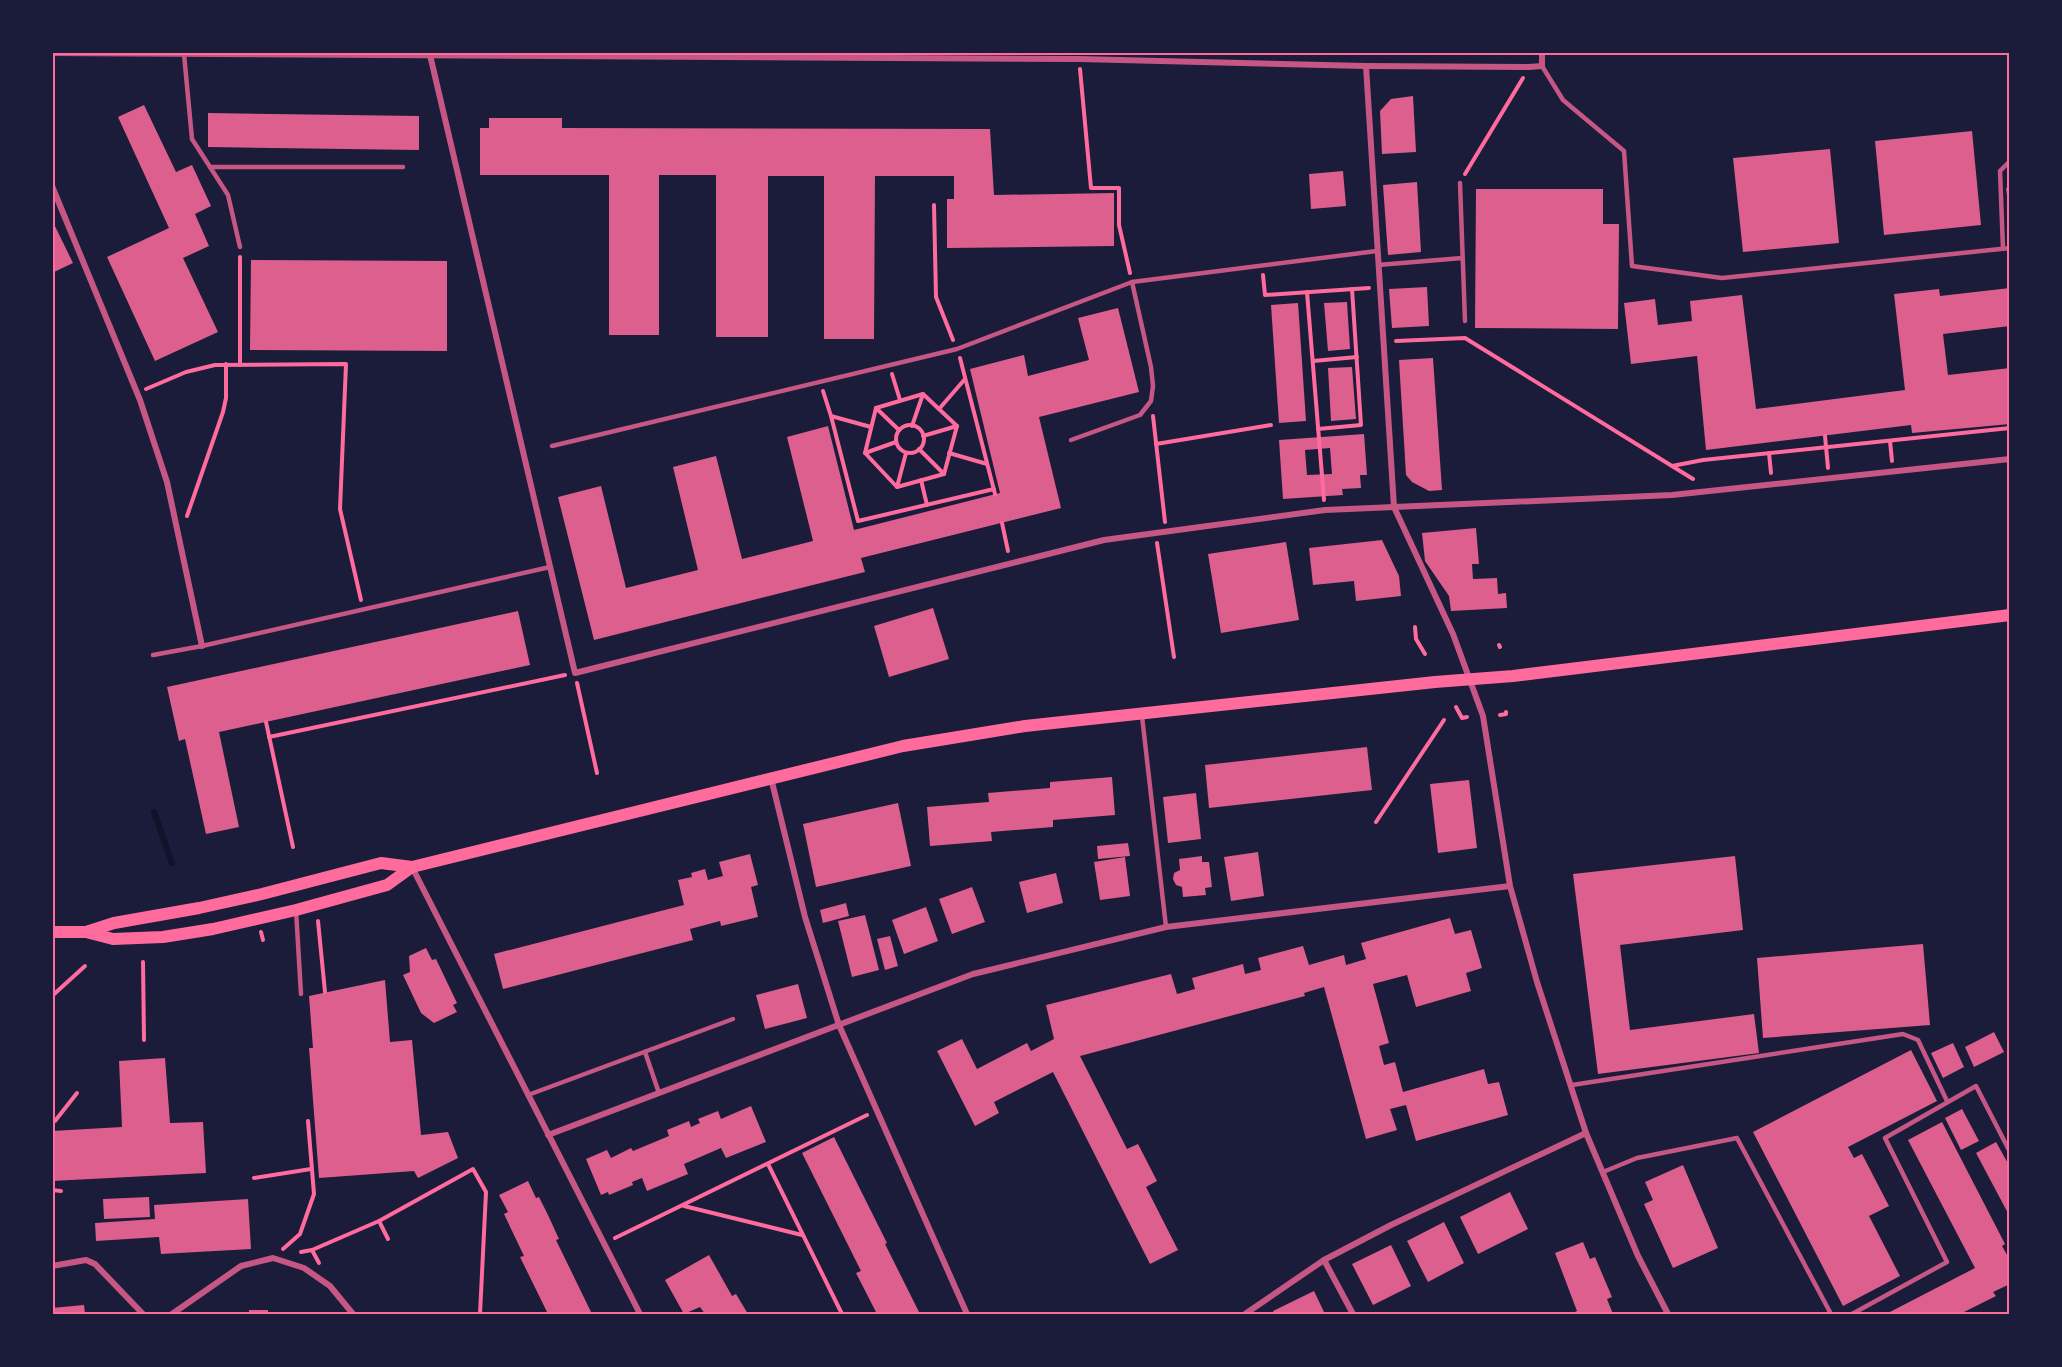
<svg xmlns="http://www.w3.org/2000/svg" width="2062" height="1367" font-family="Rubik,sans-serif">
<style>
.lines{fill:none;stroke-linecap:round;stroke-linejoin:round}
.stream{stroke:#12122b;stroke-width:6}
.building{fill:#dd5f8e;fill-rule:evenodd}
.path{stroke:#ff6b9d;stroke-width:4}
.service{stroke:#c65784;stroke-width:4.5}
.minor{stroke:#c65784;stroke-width:6}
.secondary{stroke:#ff6b9d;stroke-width:12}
.neatline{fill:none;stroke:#ff6b9d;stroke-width:2}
</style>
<rect width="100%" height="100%" fill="#1b1b3a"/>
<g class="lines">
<polyline class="stream" points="154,812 172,863"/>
</g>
<g class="building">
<polygon points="1413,96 1416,152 1382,154 1380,111 1391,99"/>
<polygon points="144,105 176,172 192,165 211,206 195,214 209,246 183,258 218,332 155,361 107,257 169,228 118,117"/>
<polygon points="208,113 419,116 419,150 208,147"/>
<polygon points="489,118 562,118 562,128 990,129 994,195 1114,193 1114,246 947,248 947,199 954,199 954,176 875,176 874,339 824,339 824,176 768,176 768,337 716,337 716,175 659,175 659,335 609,335 609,175 480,175 480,128 489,128"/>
<polygon points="1972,131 1981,225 1884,235 1875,141"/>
<polygon points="1830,149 1839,243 1743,252 1733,158"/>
<polygon points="1343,171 1346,206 1311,209 1309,174"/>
<polygon points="1417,182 1421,252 1388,255 1383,185"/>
<polygon points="2010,187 2010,203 2008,203 2006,188"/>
<polygon points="1476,189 1603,189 1603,224 1619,224 1618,329 1475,328"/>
<polygon points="52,220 73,263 52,273"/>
<polygon points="251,260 447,261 447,351 250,350"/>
<polygon points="1427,287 1429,326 1392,328 1389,289"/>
<polygon points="2010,288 2010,326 1943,334 1948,375 2010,368 2010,424 1912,433 1911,425 1706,450 1697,356 1631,364 1624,303 1655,299 1658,325 1692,321 1690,301 1742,295 1756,409 1905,390 1894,294 1939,289 1940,296"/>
<polygon points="1347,302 1350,349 1328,351 1324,303"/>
<polygon points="1298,303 1306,421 1279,423 1271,305"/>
<polygon points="1118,308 1139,392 1039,417 1061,508 861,558 865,572 594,640 558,497 601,486 626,588 698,570 673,467 716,456 742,559 813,541 787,437 828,426 854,530 1000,493 970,369 1024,355 1028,376 1089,360 1078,318"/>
<polygon points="1433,358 1442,490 1429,491 1412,482 1406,475 1399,360"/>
<polygon points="1352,367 1356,419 1331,421 1328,368"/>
<path d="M1364,434L1367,475H1360L1361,488L1342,489L1343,495L1283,499L1279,440ZM1330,448L1332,474L1307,475L1305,450Z"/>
<polygon points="1476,528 1479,564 1472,564 1473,579 1497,578 1498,594 1506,593 1507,608 1451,611 1449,596 1425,561 1422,533"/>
<polygon points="1382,540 1399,576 1401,596 1356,601 1354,581 1313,585 1309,548"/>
<polygon points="1286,542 1299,620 1221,633 1208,554"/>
<polygon points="933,608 949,659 889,677 874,626"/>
<polygon points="518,611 530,665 219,732 239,827 206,834 185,739 179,741 167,687"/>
<polygon points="1367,747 1372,790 1209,808 1205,765"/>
<polygon points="1112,777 1115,815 1053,820 1053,827 991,832 992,841 930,846 927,807 989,802 988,793 1050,788 1050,782"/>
<polygon points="1469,780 1477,848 1438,853 1430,784"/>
<polygon points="1196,793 1201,839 1168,843 1163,797"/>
<polygon points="898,803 911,866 816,887 803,824"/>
<polygon points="1128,843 1130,856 1098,859 1097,846"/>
<polygon points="1258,852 1264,896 1231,901 1224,857"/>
<polygon points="750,854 758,885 751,887 758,917 721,926 720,921 690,929 693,940 503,989 494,954 684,905 678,880 692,877 691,873 705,869 708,880 723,876 719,862"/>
<polygon points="1202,856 1202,862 1209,862 1212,887 1205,888 1206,895 1183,897 1182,887 1176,885 1173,879 1174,873 1180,870 1179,859"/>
<polygon points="1735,856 1743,930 1620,945 1628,1014 1630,1030 1754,1014 1759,1053 1598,1074 1573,874"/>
<polygon points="1125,857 1130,896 1100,900 1094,862"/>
<polygon points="1056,873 1063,903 1027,913 1019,882"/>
<polygon points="972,887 985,922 952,934 939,899"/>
<polygon points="846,903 849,916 823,923 820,910"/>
<polygon points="926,907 938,941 904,954 892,920"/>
<polygon points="865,915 879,970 852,977 838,921"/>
<polygon points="1450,918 1455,934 1471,930 1482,968 1466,973 1471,991 1416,1007 1407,975 1373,984 1389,1043 1379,1046 1384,1065 1395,1062 1403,1092 1484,1069 1488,1084 1499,1082 1508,1115 1416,1141 1406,1105 1390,1109 1397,1130 1366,1139 1324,987 1304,993 1305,996 1080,1056 1127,1149 1138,1144 1157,1181 1146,1187 1178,1250 1150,1264 1053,1072 994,1102 999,1113 975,1126 937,1051 962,1039 977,1069 1027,1043 1031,1051 1054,1039 1046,1005 1171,974 1177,994 1195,989 1192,978 1243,964 1245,974 1261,970 1258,958 1303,946 1309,965 1344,955 1346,965 1366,959 1361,943"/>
<polygon points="890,936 898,966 885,970 877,939"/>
<polygon points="1923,944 1930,1025 1763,1038 1757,958"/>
<polygon points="426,948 432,960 436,959 457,1003 453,1005 457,1012 434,1023 421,1013 403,975 410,972 409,956"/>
<polygon points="385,980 390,1042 412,1040 421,1135 448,1132 458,1158 418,1178 414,1171 319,1178 309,1048 313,1048 309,996"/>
<polygon points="798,984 807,1018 765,1029 756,995"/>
<polygon points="1994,1032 2004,1052 1974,1067 1965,1047"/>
<polygon points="1953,1043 1964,1067 1943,1078 1931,1053"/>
<polygon points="1911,1050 1937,1101 1848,1147 1854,1158 1862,1154 1889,1206 1869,1216 1900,1276 1843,1306 1753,1132"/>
<polygon points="165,1058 170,1123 203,1122 206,1173 52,1181 52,1131 122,1127 119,1061"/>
<polygon points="751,1106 766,1142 726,1158 721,1148 684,1164 688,1174 647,1191 642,1178 632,1182 633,1185 609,1195 608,1192 601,1195 586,1159 607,1150 611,1158 631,1148 633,1151 669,1136 667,1130 689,1121 691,1127 700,1123 698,1119 718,1111 721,1119"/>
<polygon points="1962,1109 1979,1141 1961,1150 1945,1118"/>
<polygon points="1942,1122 2005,1244 2002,1246 2010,1260 2010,1284 1993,1292 1996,1296 1960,1314 1886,1314 1975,1268 1908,1140"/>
<polygon points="834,1137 887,1243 885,1244 920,1314 877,1314 856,1273 861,1271 802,1153"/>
<polygon points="1996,1142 2010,1167 2010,1217 1976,1153"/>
<polygon points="1683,1165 1718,1248 1673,1268 1644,1204 1653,1200 1645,1182"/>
<polygon points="528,1181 536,1198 539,1197 548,1215 559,1239 556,1240 592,1314 548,1314 520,1257 524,1256 504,1214 508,1212 499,1195"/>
<polygon points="1510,1192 1528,1229 1478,1254 1460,1217"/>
<polygon points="149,1197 150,1217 104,1219 103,1199"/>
<polygon points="248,1199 251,1249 161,1254 159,1237 96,1241 95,1223 155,1219 154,1205"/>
<polygon points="1444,1222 1464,1263 1428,1282 1407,1241"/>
<polygon points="1583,1242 1590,1259 1595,1257 1612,1297 1607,1299 1613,1314 1576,1314 1575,1312 1577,1311 1555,1253"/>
<polygon points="1391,1245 1411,1286 1373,1305 1352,1264"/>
<polygon points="709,1255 732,1296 736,1294 748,1314 705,1314 700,1307 684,1314 665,1280"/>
<polygon points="1314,1291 1325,1314 1274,1314 1273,1311"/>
<polygon points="84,1305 85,1314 52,1314 52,1308"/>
<rect x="249" y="1310" width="19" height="4"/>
</g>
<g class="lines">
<g class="path">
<polyline points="1080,69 1091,188 1119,188 1119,225 1130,273"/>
<polyline points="1465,174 1523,78"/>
<polyline points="934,205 936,297 953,340"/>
<polyline points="1263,275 1265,295 1369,288"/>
<polyline points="1307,292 1324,500"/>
<polyline points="1396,341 1465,338 1693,479"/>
<polyline points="960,358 995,494"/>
<polyline points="1313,361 1357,357"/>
<polyline points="240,365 240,257"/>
<polyline points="892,374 900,400"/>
<polyline points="146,389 186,372 215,365 346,364 340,509 361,600"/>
<polyline points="823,391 831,416 871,427"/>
<polygon points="923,394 957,426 944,474 897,487 865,453 876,408"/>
<polyline points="876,408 899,430"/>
<polyline points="939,409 965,379"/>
<polyline points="831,416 858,521 994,489"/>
<polyline points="1153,416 1165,522"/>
<circle cx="910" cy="439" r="14"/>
<polyline points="912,426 923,394"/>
<polyline points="1318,429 1361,425 1352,289"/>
<polyline points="923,436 957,426"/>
<polyline points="1825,436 1828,468"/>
<polyline points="1890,441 1892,461"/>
<polyline points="1156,444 1271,425"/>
<polyline points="919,449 944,474"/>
<polyline points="865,453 896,442"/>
<polyline points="949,453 987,464"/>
<polyline points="1769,453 1771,473"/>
<polyline points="1672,466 1703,460 2010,428"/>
<polyline points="921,480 927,505"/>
<polyline points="897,487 906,453"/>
<polyline points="187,516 223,412 226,398 226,364"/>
<polyline points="1002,523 1008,551"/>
<polyline points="1157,543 1174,657"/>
<polyline points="1415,627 1416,639 1425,654"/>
<polyline points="1499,645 1500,647"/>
<polyline points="577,683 597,773"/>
<polyline points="1456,707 1462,718 1467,717"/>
<polyline points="1500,715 1506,714 1506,712"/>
<polyline points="266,722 293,847"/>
<polyline points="269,737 565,675"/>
<polyline points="1376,822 1444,720"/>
<polyline points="318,921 325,992"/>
<polyline points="261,932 263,940"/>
<polyline points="143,962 144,1040"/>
<polyline points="52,996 85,966"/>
<polyline points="52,1121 55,1121 77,1093"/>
<polyline points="768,1164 842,1314"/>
<polyline points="254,1178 311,1169"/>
<polyline points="52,1190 61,1191"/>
<polyline points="684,1206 802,1235"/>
<polyline points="379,1221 388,1239"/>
<polyline points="615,1238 867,1115"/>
<polyline points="283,1249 300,1234 314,1194 308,1121"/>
<polyline points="312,1250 319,1263"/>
<polyline points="301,1252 312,1250 379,1221 473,1169 486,1192 480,1314"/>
</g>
<g class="service">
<polyline points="184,54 192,139 228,195 240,247"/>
<polyline points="1542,66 1563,100 1624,151 1632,266 1722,278 2010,248"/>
<polyline points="210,167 403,167"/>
<polyline points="1460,183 1465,321"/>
<polyline points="2003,249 2000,171 2010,161"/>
<polyline points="1378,265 1462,258"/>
<polyline points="1071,440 1140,415 1151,401 1153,386 1151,367 1132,282"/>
<polyline points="552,446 957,349 1132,282 1377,251"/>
<polyline points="153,655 202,646 550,567"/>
<polyline points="1142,716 1166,927"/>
<polyline points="296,910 301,994"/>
<polyline points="645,1052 659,1093"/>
<polyline points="1572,1085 1903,1034 1918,1040 1947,1101"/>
<polyline points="528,1095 733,1019"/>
<polyline points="1603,1172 1637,1158 1737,1138 1831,1314"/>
<polyline points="1852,1314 1947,1262 1885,1138 1976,1086 2010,1152"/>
</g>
<g class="minor">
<polyline points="52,53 1079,59 1366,66 1529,67 1542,66 1542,52"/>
<polyline points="430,55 575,673 1104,540 1325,510 1672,495 2010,459"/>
<polyline points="1366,66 1394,507 1453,634 1483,716 1510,886 1537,982 1586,1133 1638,1256 1668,1314"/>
<polyline points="52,186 140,400 167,482 202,646"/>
<polyline points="771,778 805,917 839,1025 967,1314"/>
<polyline points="412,867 640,1314"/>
<polyline points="548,1135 973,974 1166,927 1510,886"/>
<polyline points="1324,1260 1353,1314"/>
<polyline points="52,1266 86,1260 95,1264 143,1314"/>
<polyline points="172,1314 241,1266 273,1258 304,1268 330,1286 353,1314"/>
<polyline points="1245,1314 1324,1260 1391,1225 1586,1133"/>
</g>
<g class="secondary">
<polyline points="52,932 86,932 113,939 163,937 213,929 296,910 387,885 412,867"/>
<polyline points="86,932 114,923 199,908 262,894 381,863 412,867 903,746 1025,726 1435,682 1513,676 2010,615"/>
</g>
</g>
<rect width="2062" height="1367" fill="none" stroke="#1b1b3a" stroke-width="108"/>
<rect x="54" y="54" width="1954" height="1259" class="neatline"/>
</svg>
